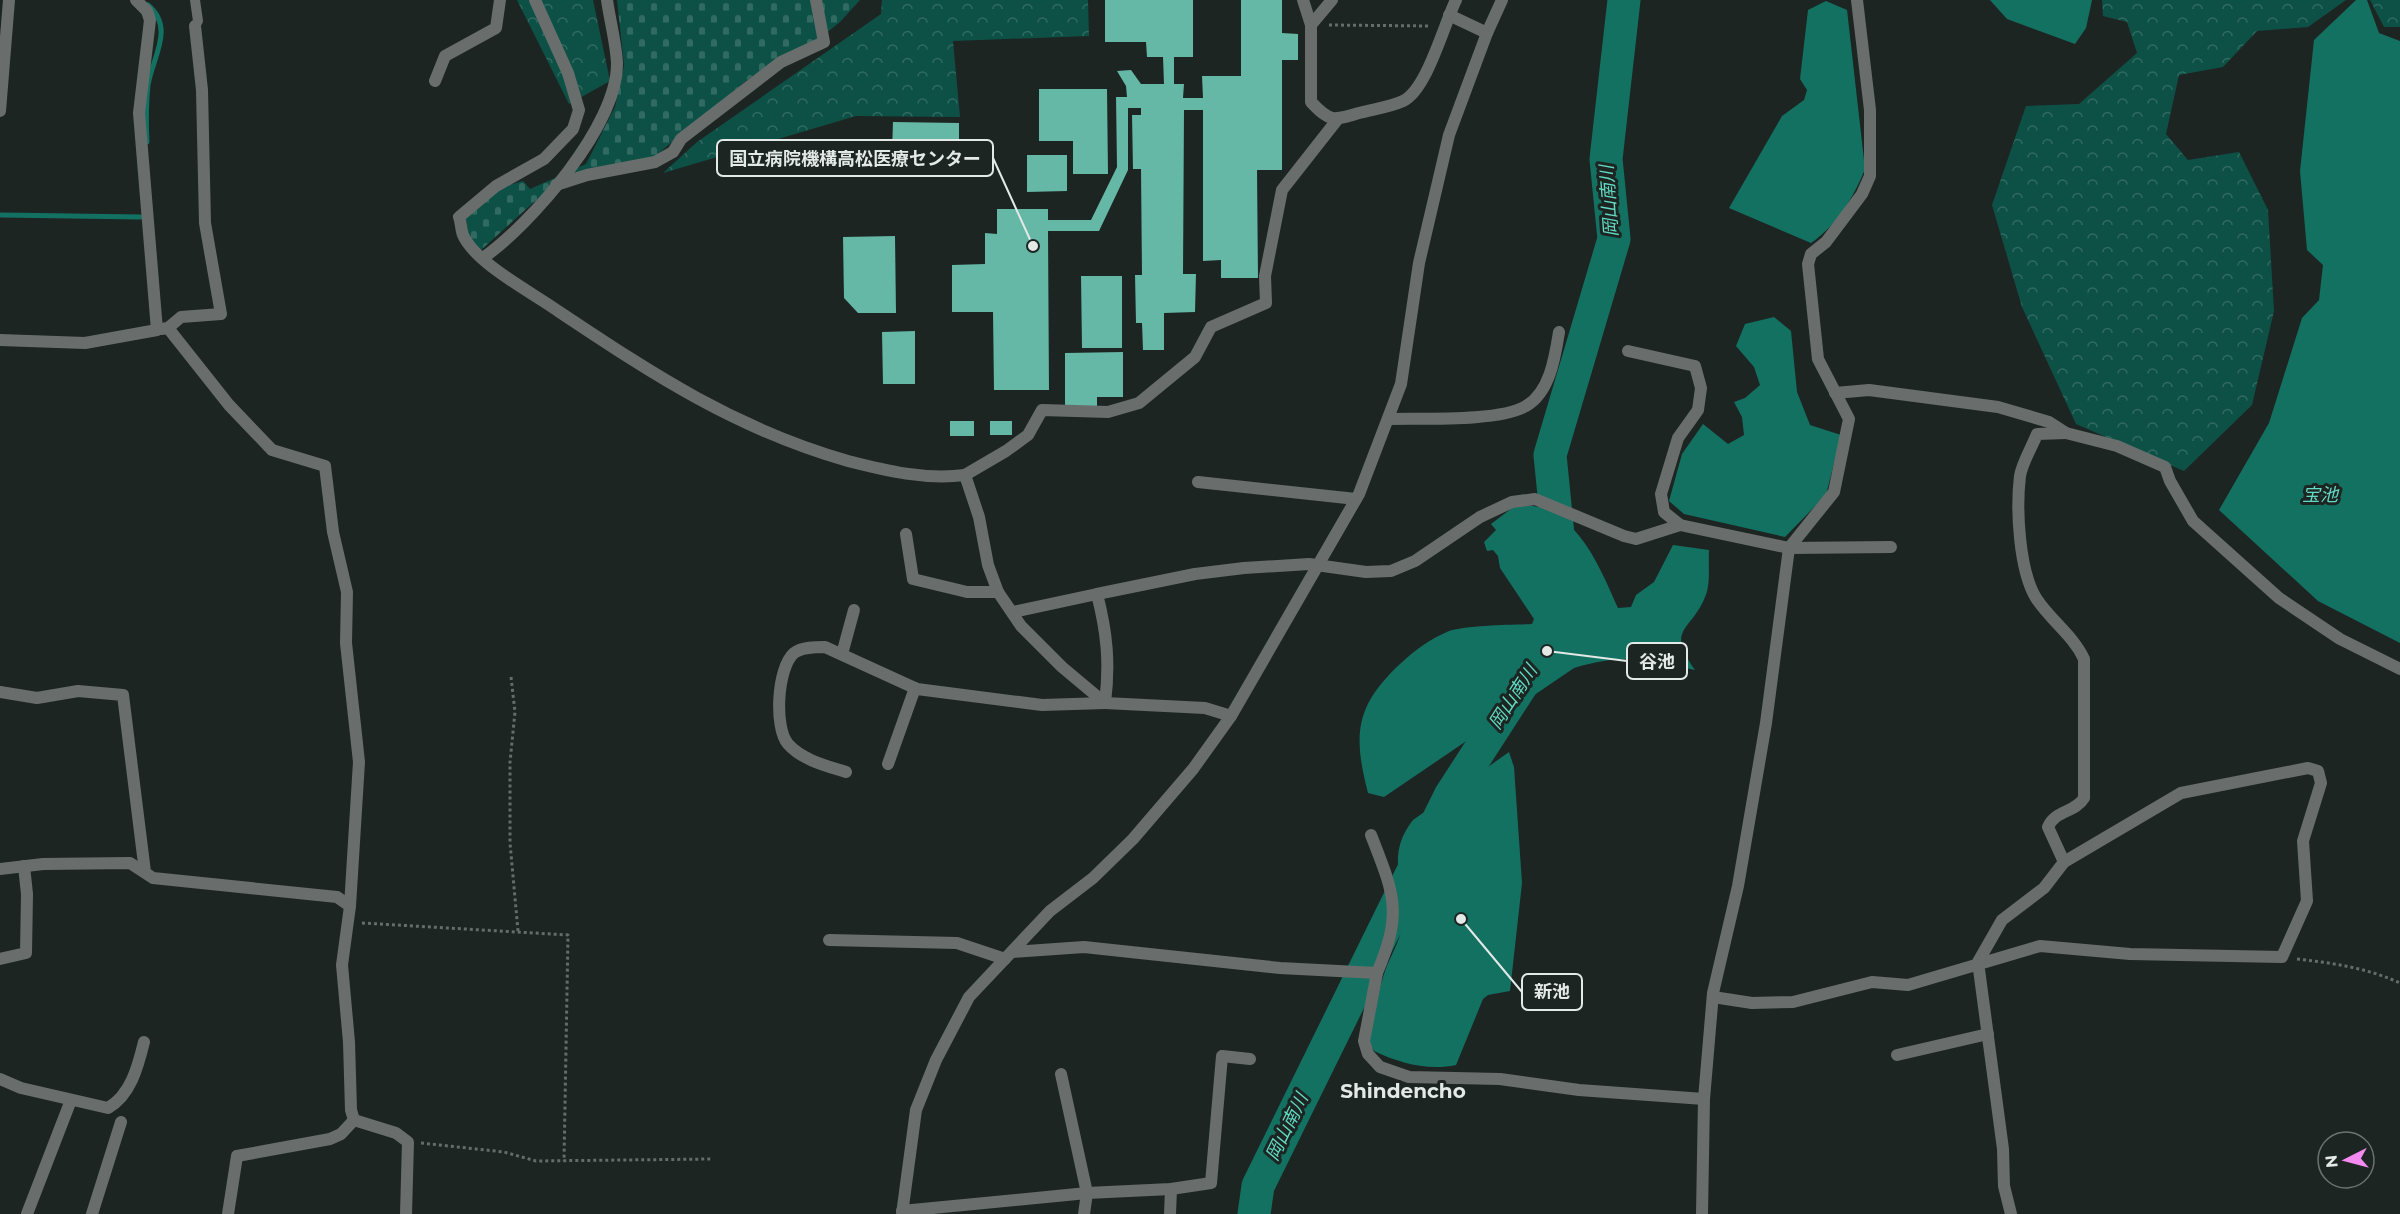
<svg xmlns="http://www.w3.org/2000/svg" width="2400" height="1214" font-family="Montserrat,'Noto Sans JP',sans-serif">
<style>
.forest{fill:url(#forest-crowns)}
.cemetery{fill:url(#cemetery-stones)}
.water{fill:#137162}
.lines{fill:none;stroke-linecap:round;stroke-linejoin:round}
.stream{stroke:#137162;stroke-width:5}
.river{stroke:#137162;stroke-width:33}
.building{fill:#65b7a6}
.path{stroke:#656c6a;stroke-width:3;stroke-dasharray:3 3;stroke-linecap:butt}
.service{stroke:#696e6c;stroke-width:10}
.minor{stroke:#696e6c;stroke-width:12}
.labels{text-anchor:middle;stroke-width:6;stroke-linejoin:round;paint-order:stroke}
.water-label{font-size:18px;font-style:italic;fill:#61dbc3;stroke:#1d2523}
.quarter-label{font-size:20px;font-weight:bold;fill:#e3e9e7;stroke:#1d2523}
.leader{fill:none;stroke:#e3e9e7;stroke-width:2}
.callout-dot{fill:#e3e9e7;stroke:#1d2523;stroke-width:2}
.callout{fill:#1d2523;stroke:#e3e9e7;stroke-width:2}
.callout-label{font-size:18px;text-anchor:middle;font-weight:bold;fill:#e3e9e7}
</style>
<defs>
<pattern id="forest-crowns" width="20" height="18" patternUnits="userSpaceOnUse" patternTransform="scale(1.5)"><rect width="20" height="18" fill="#0d5146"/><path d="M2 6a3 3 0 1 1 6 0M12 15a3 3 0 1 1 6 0" fill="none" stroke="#306a61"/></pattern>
<pattern id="cemetery-stones" width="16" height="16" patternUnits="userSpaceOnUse" patternTransform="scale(1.5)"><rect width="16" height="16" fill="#0d5146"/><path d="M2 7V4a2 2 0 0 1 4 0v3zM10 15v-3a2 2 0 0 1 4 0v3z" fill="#306a61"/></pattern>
</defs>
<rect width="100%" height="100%" fill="#1d2523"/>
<g class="forest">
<polygon points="517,0 593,0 610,81 569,104"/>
<polygon points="882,0 1088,0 1089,36 953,41 960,117 856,116 663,173 697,142 881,14"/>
<polygon points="2102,0 2346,0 2308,27 2257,31 2223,67 2179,75 2166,134 2188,160 2239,152 2268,210 2274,311 2252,405 2184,471 2076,424 2022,307 1992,205 2026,106 2079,104 2137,53 2127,22 2103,16"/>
<polygon points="2370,0 2400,0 2400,27 2384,27"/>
</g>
<polygon class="cemetery" points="617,0 860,0 840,22 815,42 784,55 746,81 654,157 588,169 534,202 481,250 469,237 465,215 495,189 523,181 530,189 586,164 615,107 624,65"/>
<g class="water">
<polygon points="1990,0 2092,0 2086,28 2075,44 2007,19"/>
<polygon points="2356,0 2367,0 2379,33 2400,41 2400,643 2318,601 2219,510 2269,423 2302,318 2319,300 2323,265 2307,250 2300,171 2314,40"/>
<path d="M1826,1L1847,10L1865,169C1854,197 1836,226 1811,243L1729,208L1782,116L1804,100L1807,90L1800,79L1808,10Z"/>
<polygon points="1774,317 1791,331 1797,392 1810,425 1841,435 1826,495 1785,537 1684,514 1669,501 1682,454 1703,424 1728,444 1744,435 1742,417 1734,402 1745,398 1760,385 1754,367 1736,346 1745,324"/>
<path d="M1521,505C1576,505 1599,566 1618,608L1631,607L1636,595L1654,582L1673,545L1709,550C1708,564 1711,584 1705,597C1691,632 1665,628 1695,670C1646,660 1624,653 1574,668L1384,797L1368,793C1353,735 1355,706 1400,664C1415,650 1430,639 1449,631C1468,625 1511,625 1532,624L1534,619L1500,568L1498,556L1493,550L1487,551L1484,542L1496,530L1491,524L1512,508Z"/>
<path d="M1509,752L1514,767L1522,883L1510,991L1488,995L1483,999L1456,1065C1428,1071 1399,1063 1374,1051L1369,1042C1374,1019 1377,995 1384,974C1389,958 1400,942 1402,926C1408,885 1383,858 1413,820Z"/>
</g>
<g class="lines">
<g class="stream">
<path d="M147,142C146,123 146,104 148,85C153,56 175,28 148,5"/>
<polyline points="1,215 141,217"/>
</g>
<g class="river">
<polyline points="1559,545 1550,455 1614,239 1606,159 1624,0"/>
<polyline points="1254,1214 1258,1186 1450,796 1525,680"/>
</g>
</g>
<g class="building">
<polygon points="1105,0 1193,0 1193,57 1174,57 1174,84 1184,84 1183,98 1203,98 1202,76 1241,76 1241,0 1282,0 1282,33 1298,34 1298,60 1282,60 1282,170 1257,170 1258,278 1221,278 1221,260 1203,261 1203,110 1184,110 1183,274 1196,274 1195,312 1164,313 1164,350 1143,350 1142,323 1136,323 1135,275 1142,275 1141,169 1133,169 1132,115 1141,115 1141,108 1128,108 1128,170 1099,231 1048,231 1049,390 994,390 993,312 952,312 952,265 985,264 985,233 997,234 997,209 1048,209 1048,220 1091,220 1117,167 1116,97 1127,97 1126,86 1117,71 1131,70 1141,84 1164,84 1163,57 1147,57 1146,42 1105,42"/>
<polygon points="1039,89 1107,89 1108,174 1073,174 1073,141 1039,141"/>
<polygon points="893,122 959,123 959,154 892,152"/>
<polygon points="1027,155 1067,155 1067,191 1027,192"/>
<polygon points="895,236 896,313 858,313 844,298 843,237"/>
<polygon points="1081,276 1122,276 1122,348 1082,348"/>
<polygon points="915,331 915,384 883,384 882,332"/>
<polygon points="1123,352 1123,397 1097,397 1097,406 1065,406 1065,353"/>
<rect x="950" y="421" width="24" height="15"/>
<rect x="990" y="421" width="22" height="14"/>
</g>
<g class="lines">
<g class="path">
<polyline points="1329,25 1431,26"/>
<polyline points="511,677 515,712 510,762 510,843 518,931"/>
<polyline points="362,923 568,935 564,1161"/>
<path d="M2297,959C2333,963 2367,968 2400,983"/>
<polyline points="421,1143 504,1152 536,1161 712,1159"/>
</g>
<polyline class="service" points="195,26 198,21 195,0"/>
<g class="minor">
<path d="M535,0L568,73L579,110L573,129L544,159L496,186L459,217C461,222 461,230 463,235C475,263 533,293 558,311C654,375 736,429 848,461C887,471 925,480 965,475"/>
<path d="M1303,0L1311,25V102C1330,122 1333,121 1359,113C1374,109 1390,107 1403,101C1427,90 1444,24 1456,0"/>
<polyline points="1449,15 1487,33"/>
<polyline points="1311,25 1332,0"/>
<polyline points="435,81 445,56 496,28 500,0"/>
<polyline points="0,111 9,0"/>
<polyline points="556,185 587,175 655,162 673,152 681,139 781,62 824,42 816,0"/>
<path d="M483,258C531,224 618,125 617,63C616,43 610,21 607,0"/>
<polyline points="168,328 229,405 272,450 325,466 333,532 347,592 346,643 359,762 350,906"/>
<polyline points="161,329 168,328 181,317 221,314 205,223 202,90 195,26"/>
<polyline points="0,340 85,343 157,330 139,113 150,20 147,11 136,0"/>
<polyline points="1628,351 1695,366 1701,388 1698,410 1678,438 1661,494 1664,512 1680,525"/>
<polyline points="1835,393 1869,390 1998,407 2049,422 2066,433 2117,446 2165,467 2170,481 2193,521 2279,598 2340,639 2400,669"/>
<path d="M1388,419C1420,418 1500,422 1526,406C1550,392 1555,357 1559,332"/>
<polyline points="1198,482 1356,499"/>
<polyline points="906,534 913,579 967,592 998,592"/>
<polyline points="1013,612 1097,594"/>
<polyline points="842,654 854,610"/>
<polyline points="0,692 37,698 78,691 123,695 145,872"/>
<polyline points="1231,716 1205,708 1105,703 1062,667 1021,626 998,592 988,565 979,517 965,475 1006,451 1028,435 1042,410 1108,412 1139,403 1195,357 1211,327 1266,303 1265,276 1282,190 1337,120"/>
<polyline points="888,764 915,688"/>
<path d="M846,772C827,766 802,760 788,744C774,728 777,668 794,653C802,647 816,647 825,647L917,689L1042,705L1105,703C1110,663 1107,633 1097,594L1195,574L1244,568L1309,564L1366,572L1391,571L1415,561L1480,517L1512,502L1535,499L1624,536L1636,539L1680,525L1789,548L1891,547"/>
<path d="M1371,835C1394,894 1403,912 1377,973"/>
<path d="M2064,862L2048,827C2055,810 2075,813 2084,798V659C2073,635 2050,620 2036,598C2019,570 2016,509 2020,476C2022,463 2032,447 2037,434L2066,433"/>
<polyline points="0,869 43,864 130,863 153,878 337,897 350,906 342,965 349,1042 351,1110 354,1120 396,1133 408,1142 406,1214"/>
<polyline points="829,940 957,943 1005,959"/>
<polyline points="1012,952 1084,947 1280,968 1377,973 1364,1041 1368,1054 1380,1067 1409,1077 1500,1079 1579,1090 1704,1099"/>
<polyline points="0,959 26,953 27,894 24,866"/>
<polyline points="1713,997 1752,1003 1793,1002 1872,982 1908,985 2040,946 2130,954 2282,957 2307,901 2303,841 2321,783 2318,771 2308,768 2181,793 2064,862 2044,888 2002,920 1978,962 2003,1149 2004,1186 2011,1214"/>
<polyline points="1897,1055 1988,1034"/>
<polyline points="1061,1074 1087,1193 1084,1214"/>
<path d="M0,1079L21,1088L108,1108C131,1095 138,1066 144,1042"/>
<polyline points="902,1211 1087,1193 1171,1189 1211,1183 1222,1056 1250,1059"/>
<polyline points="27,1214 71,1100"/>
<polyline points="92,1214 121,1122"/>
<polyline points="228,1214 237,1156 330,1139 341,1134 354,1120"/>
<polyline points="902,1214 916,1110 936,1060 969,997 1050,911 1093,878 1133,839 1193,769 1231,716 1359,494 1401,384 1419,263 1449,135 1487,33 1502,0"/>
<polyline points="1170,1214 1171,1189"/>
<polyline points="1702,1214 1704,1099 1713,993 1738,886 1766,723 1789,548 1834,492 1849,419 1818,359 1808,264 1811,254 1826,242 1862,194 1870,176 1870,110 1857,0"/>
</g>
</g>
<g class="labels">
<g class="water-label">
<text transform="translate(1609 201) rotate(-94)" y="6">岡山南川</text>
<text x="2320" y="501">宝池</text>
<text transform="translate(1513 697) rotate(-57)" y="6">岡山南川</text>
<text transform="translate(1287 1127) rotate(-64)" y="6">岡山南川</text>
</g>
<g class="quarter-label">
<text x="1403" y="1098">Shindencho</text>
</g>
</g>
<path class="leader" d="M1033 246L993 158M1547 651L1627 661M1461 919L1522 992"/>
<g class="callout-dot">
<circle cx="1033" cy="246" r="6"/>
<circle cx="1547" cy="651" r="6"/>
<circle cx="1461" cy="919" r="6"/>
</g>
<g class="callout">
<rect x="717" y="140" width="276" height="36" rx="6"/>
<rect x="1627" y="643" width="60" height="36" rx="6"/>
<rect x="1522" y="974" width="60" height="36" rx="6"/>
</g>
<g class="callout-label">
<text x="855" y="165">国立病院機構高松医療センター</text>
<text x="1657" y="668">谷池</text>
<text x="1552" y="998">新池</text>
</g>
<g transform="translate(2346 1160) rotate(264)"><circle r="28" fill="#1d2523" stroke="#6c7371" stroke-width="1.5"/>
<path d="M0-4.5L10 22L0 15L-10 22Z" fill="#f489f0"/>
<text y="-9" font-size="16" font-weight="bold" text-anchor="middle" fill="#e3e9e7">N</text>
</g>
</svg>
